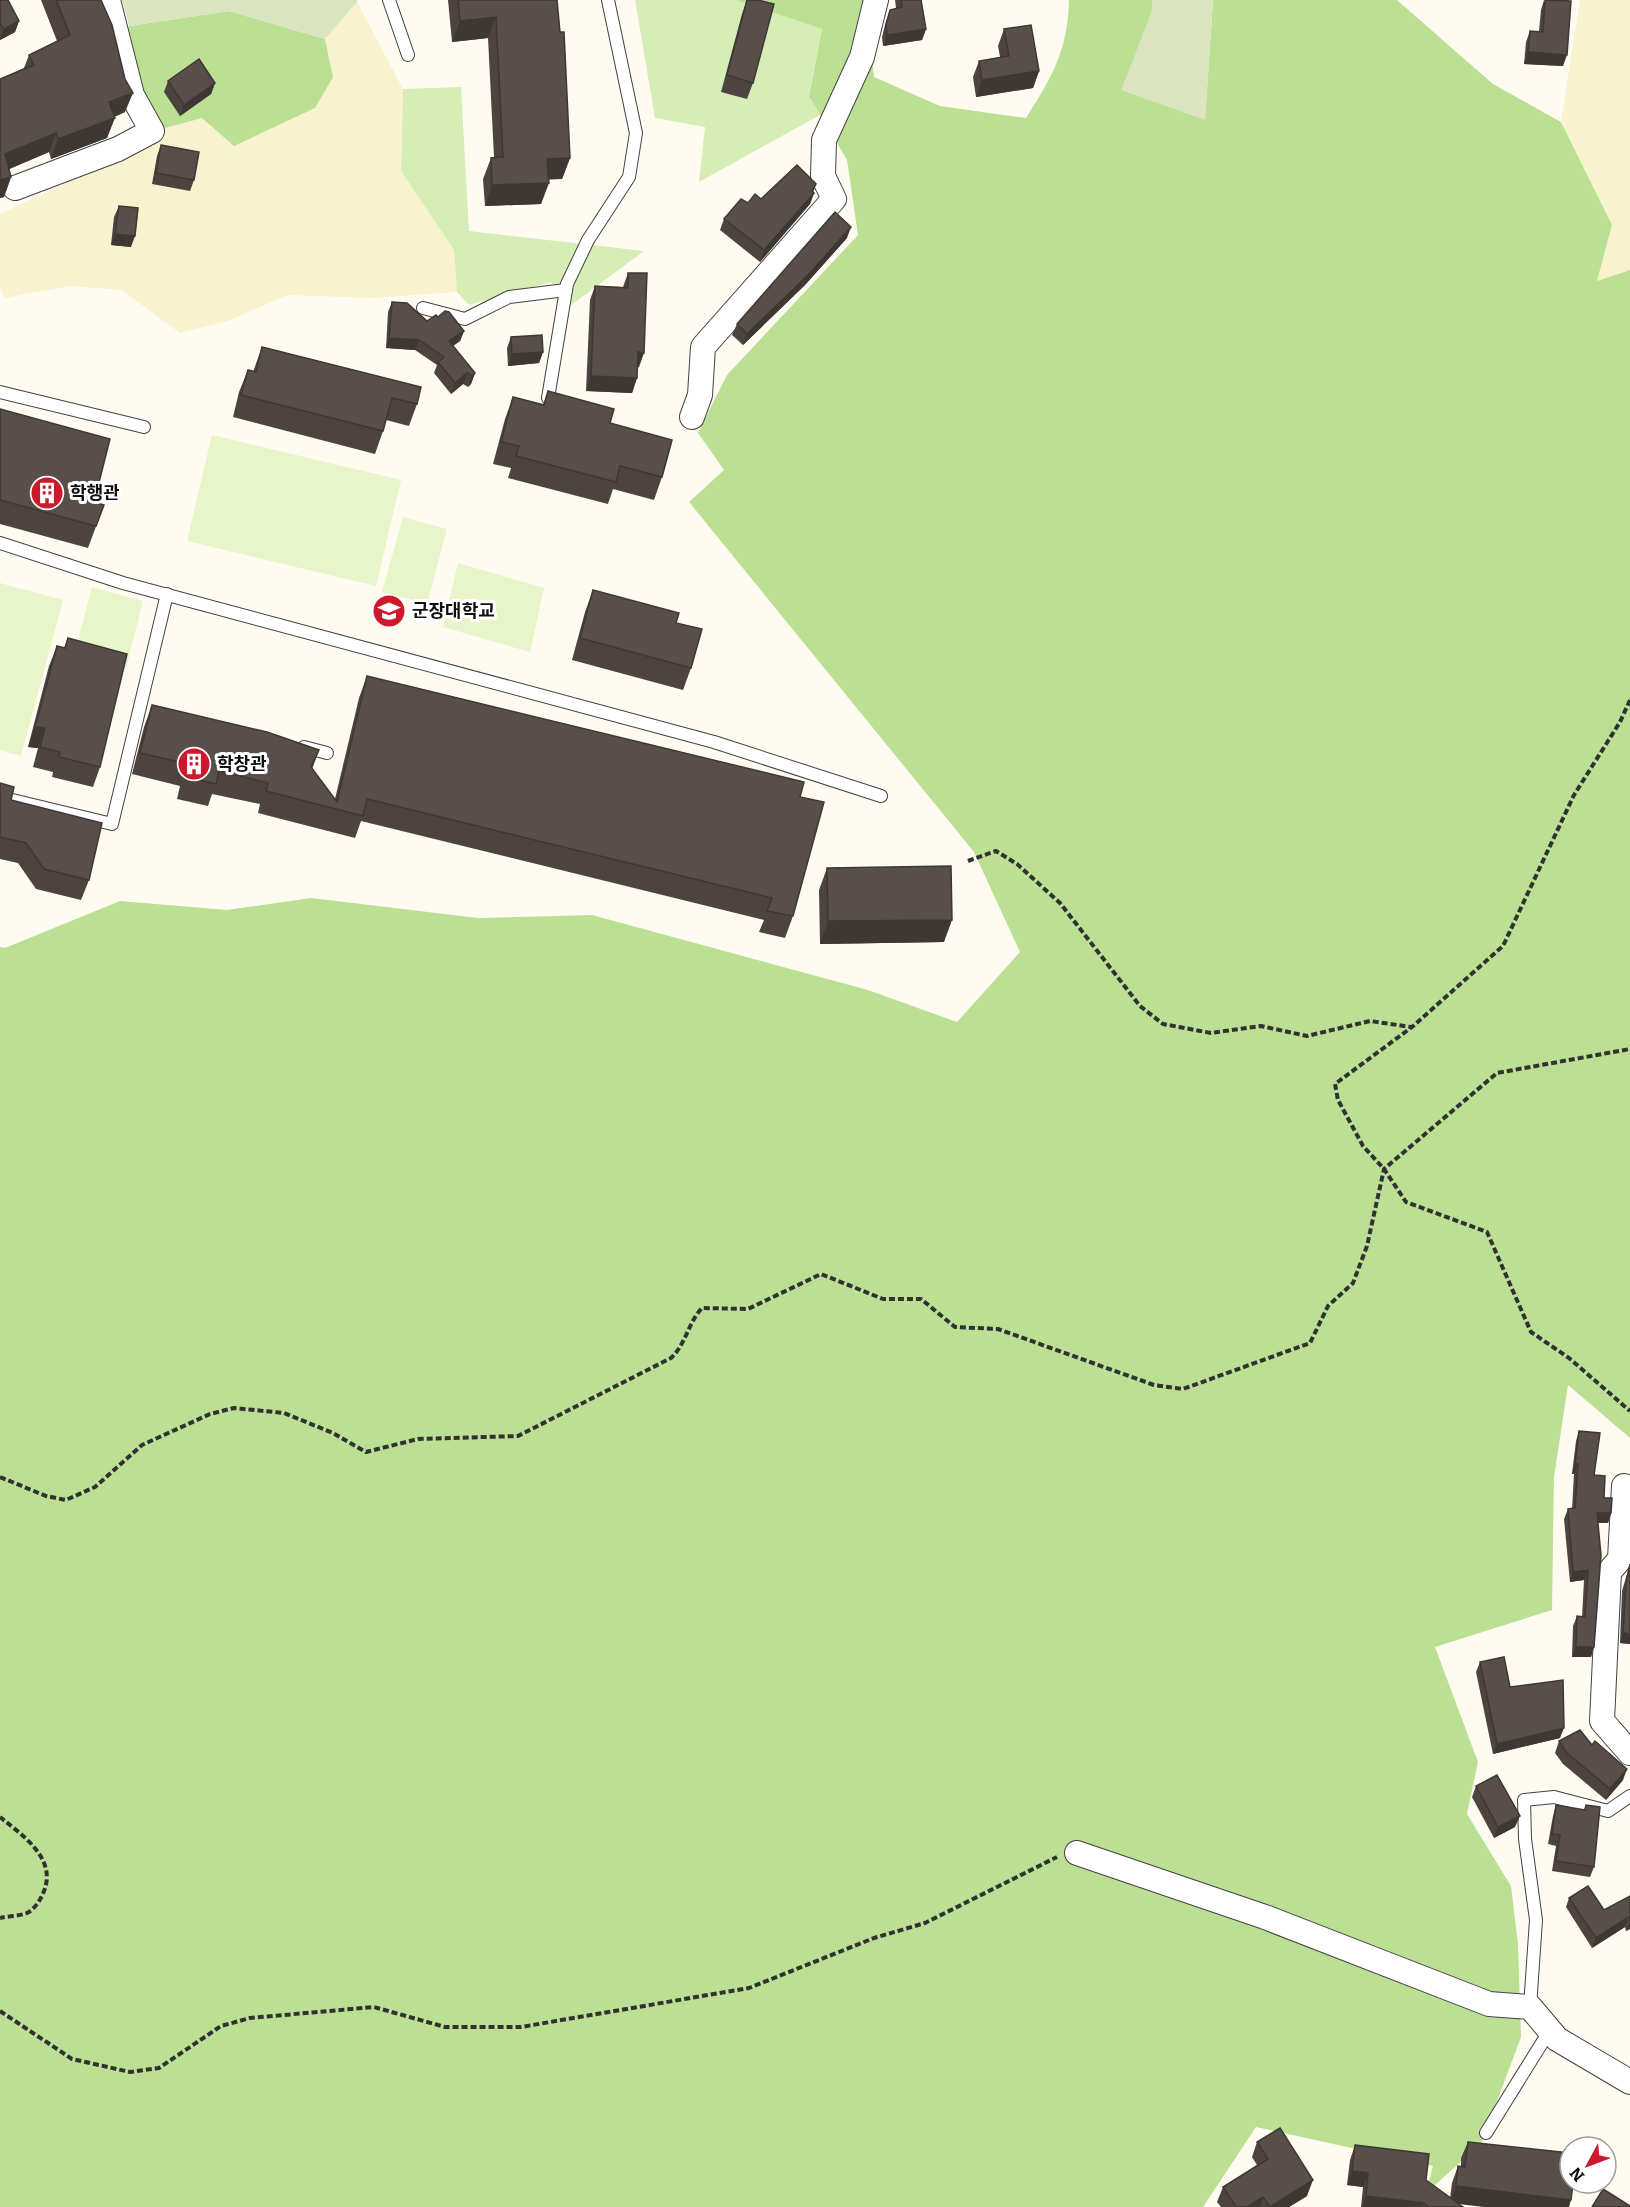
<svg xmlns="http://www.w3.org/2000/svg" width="1630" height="2207" font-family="Bitter,'Noto Sans KR',serif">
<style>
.farmland{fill:#f8f2ce}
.green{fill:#d6eeb6}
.forest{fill:#bbe094}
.cemetery{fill:#dae4bf}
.pitch{fill:#e8f4c9}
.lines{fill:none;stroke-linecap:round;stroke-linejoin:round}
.lane-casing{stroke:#424242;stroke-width:14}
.street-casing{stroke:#424242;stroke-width:26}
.path{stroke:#313131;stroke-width:4;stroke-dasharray:6 3;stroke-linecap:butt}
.lane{stroke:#fff;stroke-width:12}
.street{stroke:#fff;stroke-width:24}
.wall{fill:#4d4440}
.shaded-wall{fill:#3e3734}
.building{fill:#594f4a;stroke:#3e3734;stroke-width:1.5}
.labels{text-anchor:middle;stroke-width:6;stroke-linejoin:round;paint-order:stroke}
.poi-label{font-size:18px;font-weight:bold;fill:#0f0f0f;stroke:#fff;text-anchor:start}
</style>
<rect width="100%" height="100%" fill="#fffbf1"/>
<g class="farmland">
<polygon points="1580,0 1630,0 1630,270 1597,281 1612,225 1561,122"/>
<polygon points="357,2 403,89 401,171 454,250 457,292 374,298 288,295 228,321 180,333 122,290 70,286 4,298 0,287 0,214 164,138 161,129 333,77 325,39"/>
</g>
<g class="green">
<polygon points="635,0 736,0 822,29 809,95 820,115 699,182 705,127 655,118"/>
<polygon points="461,87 469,231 644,251 570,306 551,282 469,305 457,292 454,250 401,171 403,89"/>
</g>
<g class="forest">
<path d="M736,0H866L874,77L940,106L1026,118C1052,77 1068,50 1069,0H1152L1153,9L1122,90L1205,119L1213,0H1397L1493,84L1561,122L1612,225L1597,281L1630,270V1438L1568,1385L1554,1477L1552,1610L1435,1647L1478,1762L1467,1814L1511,1886L1518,1944L1521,2037L1481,2144L1426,2193L1433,2166L1256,2127L1203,2207H0V947L5,948L120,901L227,910L311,898L478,918L592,915L868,990L957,1022L1020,952L974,852L689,502L724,470L698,433L727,375L858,235L847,160L809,96L822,29Z"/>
<polygon points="229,11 325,39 333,77 315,108 234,146 202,118 161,129 122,44 129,26"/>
</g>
<g class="cemetery">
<polygon points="122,0 357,0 357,2 325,39 229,11 129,26"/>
<polygon points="1152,0 1213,0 1205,120 1121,90 1153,9"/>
</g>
<g class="pitch">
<polygon points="212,435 401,480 376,586 187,541"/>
<polygon points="403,517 447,529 427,604 382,592"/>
<polygon points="458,563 544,588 530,652 443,627"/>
<polygon points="0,583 63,600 21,756 0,750"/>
<polygon points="92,587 143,601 126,668 74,655"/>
</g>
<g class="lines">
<g class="lane-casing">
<g id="lane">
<polyline points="389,0 408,55"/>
<polyline points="423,308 465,319 509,297 566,290"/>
<polyline points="0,392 144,427"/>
<polyline points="548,398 567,284 588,240 629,177 636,133 608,0"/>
<polyline points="0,543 123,583 714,742 881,796"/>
<polyline points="304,747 327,753"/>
<polyline points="0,797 112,824 167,594"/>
<polyline points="1530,2007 1536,1920 1525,1839 1524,1800 1554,1797 1608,1811 1630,1796"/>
<polyline points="1486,2133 1550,2030"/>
</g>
</g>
<g class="street-casing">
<g id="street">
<polyline points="15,188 118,149 152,131 132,95 108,0"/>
<polyline points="692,417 700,395 703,347 834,199 823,176 824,140 862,57 876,0"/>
<polyline points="1624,1486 1620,1559 1609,1572 1602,1721 1630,1753"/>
<polyline points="1077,1853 1265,1917 1489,2004 1530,2007 1557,2039 1630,2082"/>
</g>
</g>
<g class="path">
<polyline points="1630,700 1620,722 1574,795 1503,946 1412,1027 1335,1084 1338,1100 1363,1146 1384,1169 1406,1202 1487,1232 1531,1332 1569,1358 1630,1411"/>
<polyline points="968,861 996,851 1017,864 1060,903 1140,1006 1163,1024 1211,1033 1261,1026 1307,1036 1370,1021 1411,1027"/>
<path d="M0,1477L46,1496L66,1500L95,1487L142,1445L210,1414L234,1408L284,1413L333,1433L366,1452L418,1439L518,1436L671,1358C686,1344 688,1323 702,1308L748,1309L821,1274L883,1299H921L955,1327L998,1329L1154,1385L1183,1389L1310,1343L1328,1306L1353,1283L1367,1246L1384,1169L1497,1073L1630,1049"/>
<path d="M0,1817C22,1835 57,1858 44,1891C41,1899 36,1908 27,1913C20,1916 8,1916 0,1918"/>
<polyline points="0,2011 72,2059 130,2072 159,2068 221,2026 250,2018 374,2007 445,2027 521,2027 749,1988 874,1938 925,1923 1057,1857"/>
</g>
<use href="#lane" class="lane"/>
<use href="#street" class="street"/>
</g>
<g class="wall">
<polygon points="0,0 19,21 15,32 0,40"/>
<polygon points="41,0 92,0 125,112 114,117 107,138 51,159 49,152 9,169 11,177 4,197 0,198 0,79 24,68 29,55 57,41"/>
<polygon points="448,0 557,0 570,158 562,179 548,179 541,204 485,206 483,179 491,158 494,157 488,38 452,42"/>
<polygon points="747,0 753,83 747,99 721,92 742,14"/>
<polygon points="895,0 921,0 926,29 922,40 883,46 882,37 886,21 890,10 896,8"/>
<polygon points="1544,0 1563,66 1524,64 1526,42 1530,31 1539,31 1541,10"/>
<polygon points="1004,29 1039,71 1033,88 976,97 973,77 979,61 1000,57 998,46"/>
<polygon points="168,81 215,83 211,94 180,116 164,92"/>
<polygon points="161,145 194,180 190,191 152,184 157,156"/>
<polygon points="816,184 813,192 814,193 810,204 760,262 720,230 724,219 748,203"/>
<polygon points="119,206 131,247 111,245 114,217"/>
<polygon points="847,238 805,285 743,345 732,335 737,324"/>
<polygon points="628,273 639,367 637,367 637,378 632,393 586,391 590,300 595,286 623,287"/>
<polygon points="392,302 427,321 438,317 464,331 460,341 453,346 475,373 471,384 468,387 463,384 451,394 434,373 437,365 415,350 386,348 388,312"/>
<polygon points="511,337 543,352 539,363 508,366 507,348"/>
<polygon points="262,347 417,404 409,426 386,420 383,431 375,454 233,417 239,392 248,370 253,372"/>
<polygon points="548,391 610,423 662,477 654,500 613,489 608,504 508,478 511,468 493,464 505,419 513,397 543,405"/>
<polygon points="0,409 94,502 104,505 88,548 0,524"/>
<polygon points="593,590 676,623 691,668 683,690 572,660 585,612"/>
<polygon points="68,638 100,767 93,787 52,777 53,772 33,767 38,748 28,747 49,666 57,646 64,648"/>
<polygon points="367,676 800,797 793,916 785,938 759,932 764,920 361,821 355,838 258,813 260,804 212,794 208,806 177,799 180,786 132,774 144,727 152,705 312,769 335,799 359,698"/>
<polygon points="0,783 11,800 89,880 81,900 36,889 18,863 0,859"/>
<polygon points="827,868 944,942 820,944 819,890"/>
<polygon points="1579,1431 1594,1475 1604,1498 1611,1513 1608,1523 1598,1523 1594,1647 1591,1657 1572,1657 1573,1626 1577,1616 1582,1617 1584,1580 1570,1582 1564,1519 1568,1509 1572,1509 1574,1474 1572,1474 1576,1441"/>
<polygon points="1630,1564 1630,1644 1620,1643 1622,1591"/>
<polygon points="1480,1662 1510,1687 1560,1738 1493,1754 1476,1672"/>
<polygon points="1559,1741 1592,1745 1623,1780 1606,1800 1563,1764 1555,1753"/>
<polygon points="1476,1786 1515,1827 1494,1838 1472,1797"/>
<polygon points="1556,1805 1584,1810 1586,1805 1594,1867 1590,1877 1552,1871 1556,1846 1548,1844 1553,1816"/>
<polygon points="1630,1896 1630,1929 1626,1931 1625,1927 1592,1948 1566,1907 1569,1898 1604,1910"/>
<polygon points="1257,2142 1307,2196 1289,2207 1221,2207 1217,2202 1223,2187 1257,2165 1252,2157"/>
<polygon points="1468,2142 1570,2153 1459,2204 1463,2207 1361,2207 1363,2187 1347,2185 1350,2160 1355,2145 1426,2180 1450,2198 1452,2183 1458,2166 1461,2167 1461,2158"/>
</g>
<g class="shaded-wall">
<polygon points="496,17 488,38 452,42 460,21"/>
<polygon points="19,21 15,32 0,40 4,29"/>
<polygon points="926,29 922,40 883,46 887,35"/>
<polygon points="1528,52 1567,55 1563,66 1524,64"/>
<polygon points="1039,71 1033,88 976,97 982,80"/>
<polygon points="215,83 211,94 180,116 184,105"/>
<polygon points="133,93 125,112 102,122 109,102"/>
<polygon points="115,118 107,138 51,159 58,139"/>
<polygon points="56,133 49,152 0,173 5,154"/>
<polygon points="570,158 562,179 540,180 547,159"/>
<polygon points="11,177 4,197 0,198 0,180"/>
<polygon points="549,183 541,204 485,206 492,185"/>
<polygon points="816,184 812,195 814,193 810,204 760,262 764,250 812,191"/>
<polygon points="851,227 847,238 805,285 743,345 747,334"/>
<polygon points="115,234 135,236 131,247 111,245"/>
<polygon points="464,331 460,341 445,351 449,341"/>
<polygon points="389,338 419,340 415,350 386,348"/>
<polygon points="543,352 539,363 508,366 512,354"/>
<polygon points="638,352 644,353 639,367 633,367"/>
<polygon points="467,373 463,384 451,394 455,383"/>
<polygon points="475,373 471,384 468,387 472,376"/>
<polygon points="591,376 637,378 632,393 586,391"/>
<polygon points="35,727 45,728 38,748 28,747"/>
<polygon points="319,750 311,772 311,767"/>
<polygon points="952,920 944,942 820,944 828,921"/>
<polygon points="1575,1464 1578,1464 1574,1474 1572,1474"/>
<polygon points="1597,1513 1611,1513 1608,1523 1593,1523"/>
<polygon points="1588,1570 1584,1580 1570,1582 1573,1572"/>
<polygon points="1623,1633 1630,1634 1630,1644 1620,1643"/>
<polygon points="1576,1647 1594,1647 1591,1657 1572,1657"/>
<polygon points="1564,1728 1560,1738 1493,1754 1497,1744"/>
<polygon points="1627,1769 1623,1780 1606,1800 1610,1789"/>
<polygon points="1520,1816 1515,1827 1494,1838 1498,1827"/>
<polygon points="1628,1917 1625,1927 1592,1948 1596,1938"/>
<polygon points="1630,1921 1630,1929 1626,1931"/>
<polygon points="1352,2171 1368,2173 1363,2187 1347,2185"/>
<polygon points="1313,2180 1307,2196 1289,2207 1270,2207"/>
<polygon points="1456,2186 1571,2200 1569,2207 1484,2207 1450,2203"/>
<polygon points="1366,2196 1424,2203 1423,2207 1362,2207"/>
<polygon points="1263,2197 1260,2207 1247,2207"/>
</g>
<g class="building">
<polygon points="0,0 8,0 19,21 4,29 0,23"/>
<polygon points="56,0 101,0 112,25 125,79 133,93 109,102 115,118 58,139 56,133 5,154 11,177 0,180 0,79 34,65 29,55 70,35"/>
<polygon points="458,0 557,0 560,32 564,32 570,158 547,159 549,183 492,185 491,158 503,157 496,17 460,21"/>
<polygon points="747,0 758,0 774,4 753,83 727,75"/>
<polygon points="901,0 921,0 926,29 887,35 886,25 890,10 902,7"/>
<polygon points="1545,0 1571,1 1567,55 1528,52 1530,31 1543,32"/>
<polygon points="1031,25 1039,71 982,80 979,61 1009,56 1004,29"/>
<polygon points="199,59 215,83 184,105 168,81"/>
<polygon points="161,145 199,152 194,180 156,173"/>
<polygon points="797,165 816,184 812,191 814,193 764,250 724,219 741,199 748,203 755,194 761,199"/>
<polygon points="119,206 138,208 135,236 115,234"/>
<polygon points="835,212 851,227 809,274 747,334 737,324"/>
<polygon points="628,273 647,273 644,353 638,352 637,378 591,376 595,286 628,288"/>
<polygon points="392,302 407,303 427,321 436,315 438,317 445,311 449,312 464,331 449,341 475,373 472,376 467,373 455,383 438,362 444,357 419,340 389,338"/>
<polygon points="542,335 543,352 512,354 511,337"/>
<polygon points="262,347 421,387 417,404 392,398 383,431 241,395 248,370 256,372"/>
<polygon points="548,391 614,409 610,423 672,440 662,477 620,466 616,482 516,456 519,446 501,442 513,397 544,405"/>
<polygon points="0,409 110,439 94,502 104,505 96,526 0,500"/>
<polygon points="593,590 679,613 676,623 702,629 691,668 580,638"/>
<polygon points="68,638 127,654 100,767 59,757 60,752 40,747 45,728 35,727 57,646 65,648"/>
<polygon points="367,676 804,782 800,797 824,802 793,916 767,911 772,898 367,799 363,816 266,791 268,783 219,771 216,784 185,777 188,764 140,753 152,705 267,732 319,750 311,767 337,802"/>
<polygon points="0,783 14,787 11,800 102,823 89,880 44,869 26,843 0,837"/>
<polygon points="951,866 952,920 828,921 827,868"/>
<polygon points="1579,1431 1600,1433 1594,1475 1605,1476 1604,1498 1612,1498 1611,1513 1597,1513 1601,1555 1594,1647 1576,1647 1577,1616 1585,1617 1588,1570 1573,1572 1568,1509 1575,1508 1578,1464 1575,1464"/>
<polygon points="1630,1564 1630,1634 1623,1633 1626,1582"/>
<polygon points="1504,1657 1510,1687 1563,1680 1564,1728 1497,1744 1480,1662"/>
<polygon points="1580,1730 1592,1745 1595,1741 1627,1769 1610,1789 1567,1753 1559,1741"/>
<polygon points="1497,1775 1520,1816 1498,1827 1476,1786"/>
<polygon points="1556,1805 1585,1810 1586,1805 1600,1807 1594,1867 1556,1861 1560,1835 1552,1834"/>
<polygon points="1588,1886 1604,1910 1630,1896 1630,1921 1628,1917 1596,1938 1569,1898"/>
<polygon points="1280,2128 1313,2180 1270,2207 1263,2197 1247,2207 1236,2207 1223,2187 1268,2159 1257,2142"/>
<polygon points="1468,2142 1570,2153 1570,2183 1573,2183 1571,2200 1456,2186 1458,2166 1465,2167"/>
<polygon points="1355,2145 1429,2154 1426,2180 1463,2207 1429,2207 1424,2203 1366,2196 1368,2173 1352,2171"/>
<polygon points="1603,2189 1630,2206 1630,2207 1592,2207"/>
</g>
<defs>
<g id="building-disc" transform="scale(1.725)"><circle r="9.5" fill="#cd192c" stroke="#fff"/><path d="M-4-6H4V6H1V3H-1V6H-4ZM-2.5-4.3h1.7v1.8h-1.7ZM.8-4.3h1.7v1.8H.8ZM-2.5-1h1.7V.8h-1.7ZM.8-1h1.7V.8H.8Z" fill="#fff"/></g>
<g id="university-disc" transform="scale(1.725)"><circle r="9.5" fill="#cd192c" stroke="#fff"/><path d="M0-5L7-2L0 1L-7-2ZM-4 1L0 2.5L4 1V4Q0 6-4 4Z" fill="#fff"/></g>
</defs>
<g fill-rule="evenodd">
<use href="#building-disc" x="47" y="493"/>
<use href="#university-disc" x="389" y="611"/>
<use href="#building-disc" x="194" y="764"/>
</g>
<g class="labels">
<g class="poi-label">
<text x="70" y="499">학행관</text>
<text x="412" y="617">군장대학교</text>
<text x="217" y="770">학창관</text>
</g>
</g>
<g transform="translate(1588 2165) rotate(229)"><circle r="28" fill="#ffffff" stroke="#9f9f9f" stroke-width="1.5"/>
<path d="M0-4.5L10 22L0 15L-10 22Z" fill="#cd192c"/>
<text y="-9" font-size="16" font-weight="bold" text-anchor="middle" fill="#0f0f0f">N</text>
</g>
</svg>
